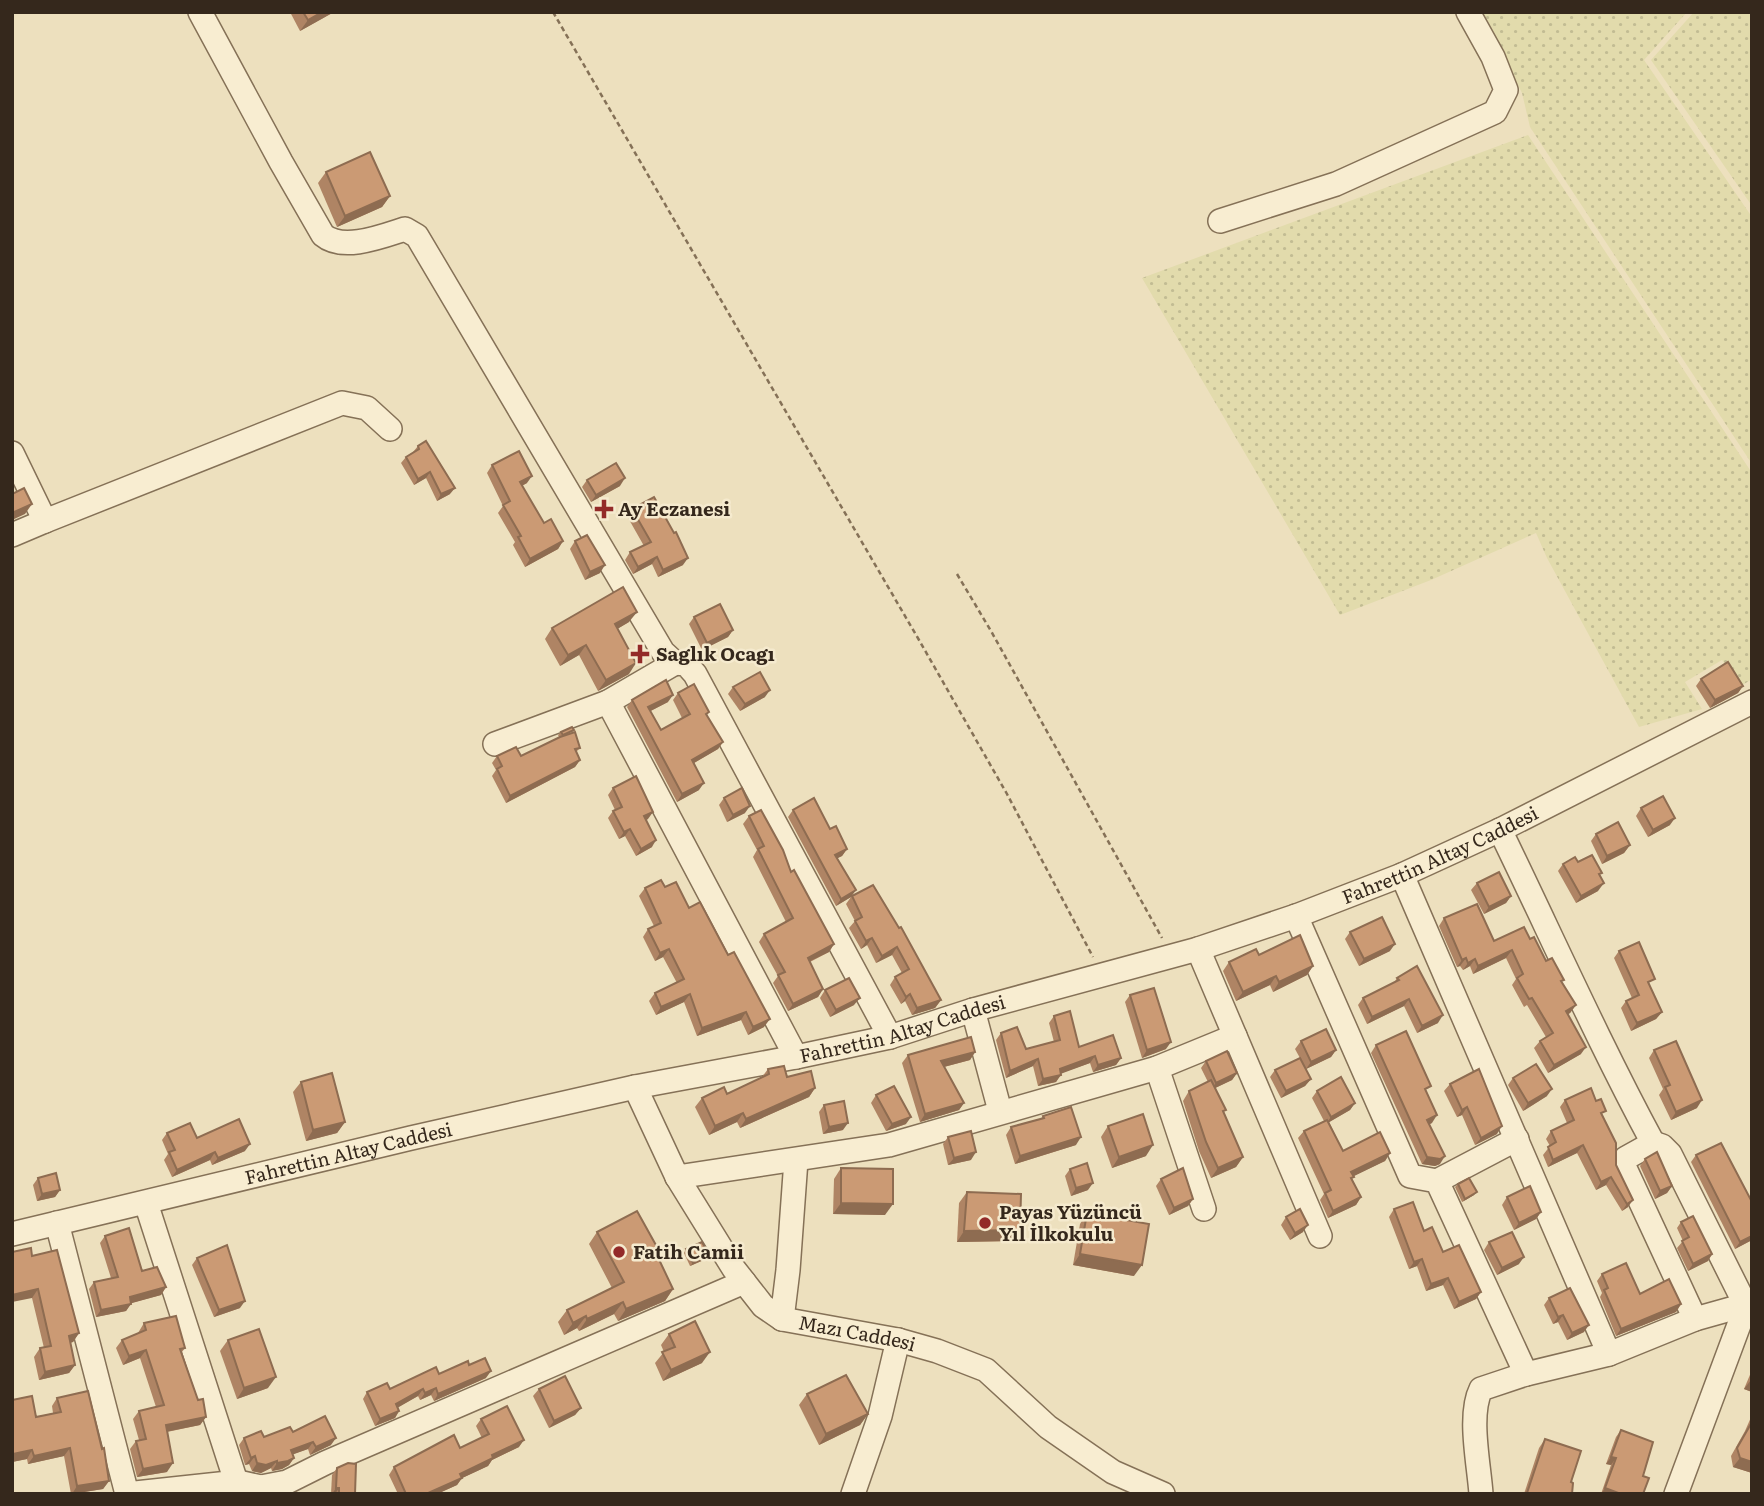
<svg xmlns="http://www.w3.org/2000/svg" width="1764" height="1506" font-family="Literata,serif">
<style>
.farmland{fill:url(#farmland-dots)}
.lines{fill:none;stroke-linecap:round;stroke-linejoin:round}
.minor-casing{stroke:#857157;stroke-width:26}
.path{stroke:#857157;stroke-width:2.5;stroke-dasharray:5 3.5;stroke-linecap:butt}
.minor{stroke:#f8edd1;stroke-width:23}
.wall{fill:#af8464}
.shaded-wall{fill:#8e6c51}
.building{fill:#cb9a74;stroke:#8e6c51;stroke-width:2}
.poi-dot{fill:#932a28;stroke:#f5eace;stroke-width:2.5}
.labels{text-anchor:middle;stroke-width:5;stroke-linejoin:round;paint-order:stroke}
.poi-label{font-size:19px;font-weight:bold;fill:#35281c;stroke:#f5eace;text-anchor:start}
.street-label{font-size:19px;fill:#35281c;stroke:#f5eace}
</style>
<defs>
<pattern id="farmland-dots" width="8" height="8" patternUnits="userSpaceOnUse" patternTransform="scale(1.75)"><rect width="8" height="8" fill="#e2dbac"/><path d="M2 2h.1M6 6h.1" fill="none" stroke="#c2bc93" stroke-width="1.8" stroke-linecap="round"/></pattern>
</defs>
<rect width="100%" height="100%" fill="#ede0be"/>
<g class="farmland">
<polygon points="1480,12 1687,12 1644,60 1752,217 1752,464 1530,127 1522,93"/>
<polygon points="1694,12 1752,12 1752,206 1651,60"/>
<polygon points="1528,135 1752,473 1752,679 1741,686 1722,660 1685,682 1702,709 1639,727 1547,558 1536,533 1431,580 1340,615 1142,278"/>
</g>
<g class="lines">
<g class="minor-casing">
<g id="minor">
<path d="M200,12L281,162L323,235C343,252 383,236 405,229L417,236L663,652L675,663L686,664L695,674L890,1037"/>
<polyline points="1220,221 1336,184 1495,112 1506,90 1493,57 1468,12"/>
<polyline points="12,453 45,521 12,535"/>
<polyline points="45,521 342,403 367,408 390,429"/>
<polyline points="608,702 796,1057"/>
<polyline points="495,744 608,702 675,663"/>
<path d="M1500,830C1551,935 1598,1041 1653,1143"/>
<polyline points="1402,875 1609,1354"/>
<polyline points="1296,916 1410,1176 1437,1181 1526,1374"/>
<polyline points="1198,949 1320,1236"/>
<polyline points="973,1010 1000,1111"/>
<polyline points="1157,1068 1204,1209"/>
<path id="s1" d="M635,1087L677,1177L734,1269L763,1306L782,1319L898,1340L937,1351L986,1370L1048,1427L1113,1472L1163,1494"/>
<polyline points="677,1177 889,1145 1157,1068 1235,1036"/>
<polyline points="1437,1181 1517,1139"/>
<polyline points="146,1203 240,1494"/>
<polyline points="57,1223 127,1494"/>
<path id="s2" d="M12,1234L411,1138L635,1087L796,1057L890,1037L973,1010L1198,949L1296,916L1402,875L1500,830L1752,702"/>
<polyline points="782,1319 788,1270 796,1160"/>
<polyline points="126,1494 238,1482 261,1487 287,1482 325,1463 744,1282"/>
<polyline points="853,1494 880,1416 898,1340"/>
<path d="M1481,1494C1479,1464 1468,1415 1481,1389L1526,1374L1609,1354L1695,1319L1752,1303"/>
<polyline points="1676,1494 1746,1306 1670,1154 1662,1146 1653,1143 1626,1158 1624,1166 1695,1319"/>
</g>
</g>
<g class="path">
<polyline points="553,12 919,640 1007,794 1093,957"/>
<polyline points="957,574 991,631 1162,938"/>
</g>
<use href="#minor" class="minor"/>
</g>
<g class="wall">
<polygon points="290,12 334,12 300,31"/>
<polygon points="326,172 390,196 382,207 337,227 318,183"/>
<polygon points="418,446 450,494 437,501 426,478 414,485 401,463 406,457 413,452"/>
<polygon points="492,465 527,483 522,486 544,523 563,541 558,549 525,567 513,545 515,542 498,513 503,506 487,473"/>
<polygon points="587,480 620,486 591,502 582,487"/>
<polygon points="632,509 683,565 658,577 652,564 633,574 625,560 630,552 644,546 627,516"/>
<polygon points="575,541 600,573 585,580 570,549"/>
<polygon points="694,617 733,630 728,637 702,650 689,624"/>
<polygon points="629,622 617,629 629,674 598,691 579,655 560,666 545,639 552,628"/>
<polygon points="1701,679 1743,686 1738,693 1710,708 1696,686"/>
<polygon points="733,687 765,697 740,711 728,694"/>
<polygon points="678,693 709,712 707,715 723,742 718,749 694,763 699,790 677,802 627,707 632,700 668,702 650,711 661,730 682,718 673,700"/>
<polygon points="561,732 571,734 580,748 576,752 580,760 575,767 506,803 492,776 496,770 492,763 497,756 521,756 559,737 558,735"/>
<polygon points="613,788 648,819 646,820 652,847 636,856 625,836 619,839 608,818 613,811 615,810 608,795"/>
<polygon points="724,798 745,813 727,822 719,805"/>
<polygon points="1641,808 1670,825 1648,837 1636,816"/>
<polygon points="793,810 830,829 847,849 842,856 837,858 852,896 873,885 941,1000 935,1008 912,1015 905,1001 901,1004 890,985 895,977 902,973 892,955 876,963 867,945 861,949 849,928 855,921 846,904 851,897 836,906 788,817"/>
<polygon points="749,816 791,872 834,944 829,952 810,962 823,989 818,997 788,1011 773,983 778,976 759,942 764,934 786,922 753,857 757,850 743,824"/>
<polygon points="1596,834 1630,845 1624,853 1602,864 1591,841"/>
<polygon points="1578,862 1600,876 1598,891 1576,903 1558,871 1563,864"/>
<polygon points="1477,883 1511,896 1506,903 1484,914 1471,890"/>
<polygon points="665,887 689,908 764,1027 748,1035 741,1020 697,1036 684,1002 656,1015 649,1001 655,993 677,983 663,957 655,961 643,937 648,929 654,926 639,896 645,888"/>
<polygon points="1444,918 1494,941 1530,939 1562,982 1576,1005 1570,1013 1568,1014 1581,1054 1548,1073 1534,1048 1540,1041 1546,1037 1527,1005 1524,1007 1512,985 1516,979 1506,958 1473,974 1470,966 1463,970 1460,966 1457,967 1439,926"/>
<polygon points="1350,932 1390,951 1359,966 1345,939"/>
<polygon points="1619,951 1650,986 1662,1012 1656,1019 1631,1031 1621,1008 1626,1001 1632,998 1614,958"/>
<polygon points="1259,955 1313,966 1307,975 1273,992 1270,985 1236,1001 1223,971 1229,962"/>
<polygon points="1397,978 1438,1023 1417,1033 1404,1006 1367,1024 1358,1005 1363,998 1394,983"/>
<polygon points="825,990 854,1005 830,1017 820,998"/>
<polygon points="1130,995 1166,1049 1142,1058 1125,1002"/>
<polygon points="1054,1016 1079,1047 1121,1058 1116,1065 1093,1072 1090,1063 1061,1073 1056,1082 1038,1086 1033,1066 1006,1078 996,1040 1001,1033 1026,1049 1054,1042 1049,1023"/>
<polygon points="1301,1041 1336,1050 1331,1057 1306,1069 1295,1049"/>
<polygon points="1376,1045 1426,1093 1432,1123 1429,1124 1440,1164 1435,1166 1422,1164 1371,1053"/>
<polygon points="1654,1050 1697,1108 1671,1120 1659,1095 1663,1089 1649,1058"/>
<polygon points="975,1052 970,1060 944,1067 964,1103 959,1110 920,1122 902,1063 908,1055"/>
<polygon points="1206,1061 1237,1073 1232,1080 1215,1088 1224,1113 1243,1157 1236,1167 1211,1178 1199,1151 1183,1101 1189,1091 1208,1082 1201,1068"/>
<polygon points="768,1069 787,1077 815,1088 809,1097 740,1128 737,1122 709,1135 695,1107 702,1098 727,1094 762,1077"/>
<polygon points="1275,1070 1311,1079 1305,1086 1281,1098 1270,1077"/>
<polygon points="1513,1078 1547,1096 1523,1111 1508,1085"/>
<polygon points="301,1082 345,1122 337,1133 306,1141 293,1092"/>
<polygon points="1450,1084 1497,1134 1475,1145 1462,1115 1457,1117 1444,1091"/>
<polygon points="1317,1091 1355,1103 1350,1110 1329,1122 1343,1151 1390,1153 1385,1161 1353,1176 1352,1179 1361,1197 1356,1205 1328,1218 1320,1200 1324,1194 1298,1138 1304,1131 1324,1121 1312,1098"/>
<polygon points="876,1095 906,1124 886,1131 871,1103"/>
<polygon points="1565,1100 1603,1116 1628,1207 1622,1211 1606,1185 1596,1190 1577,1153 1548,1167 1543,1155 1550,1146 1546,1139 1551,1131 1567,1123 1560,1107"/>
<polygon points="824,1105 843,1130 823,1134 819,1112"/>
<polygon points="1043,1116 1076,1145 1015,1164 1006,1135 1011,1127 1041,1119"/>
<polygon points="1108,1126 1146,1156 1112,1168 1101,1137"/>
<polygon points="167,1133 197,1138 245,1151 212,1165 210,1160 172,1177 164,1160 168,1154 162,1140"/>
<polygon points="948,1137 971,1160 948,1165 943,1144"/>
<polygon points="1696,1155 1752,1240 1735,1249 1691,1162"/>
<polygon points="1645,1159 1672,1186 1667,1193 1655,1199 1640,1166"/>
<polygon points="841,1168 885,1215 833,1214 834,1179"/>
<polygon points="1070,1169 1088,1190 1071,1196 1065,1176"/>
<polygon points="38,1178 60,1190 55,1197 37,1201 33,1185"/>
<polygon points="1161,1179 1193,1199 1188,1206 1169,1215 1156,1186"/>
<polygon points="1458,1184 1474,1195 1462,1202 1455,1187"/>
<polygon points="967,1192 1013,1241 957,1242 959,1203"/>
<polygon points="1507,1197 1541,1212 1536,1219 1514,1230 1502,1205"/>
<polygon points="1394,1209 1424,1231 1443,1252 1481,1292 1476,1299 1454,1309 1443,1285 1426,1291 1417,1266 1409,1269 1389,1217"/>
<polygon points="1087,1213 1134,1276 1073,1265 1080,1224"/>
<polygon points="1286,1217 1303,1232 1290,1240 1281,1225"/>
<polygon points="1681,1222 1712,1254 1708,1261 1688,1271 1677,1248 1683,1241 1677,1228"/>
<polygon points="597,1232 654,1251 673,1289 665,1301 618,1321 614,1314 579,1331 577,1328 564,1335 558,1322 567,1310 612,1288 589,1244"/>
<polygon points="105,1236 142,1271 166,1287 161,1295 131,1303 126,1311 96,1317 89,1289 94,1282 111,1278 100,1243"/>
<polygon points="1489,1242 1519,1264 1497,1275 1484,1250"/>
<polygon points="686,1249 709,1255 706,1259 690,1266 684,1253"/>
<polygon points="32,1256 79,1333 73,1342 70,1343 75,1365 69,1373 39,1380 34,1357 40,1348 44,1348 32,1298"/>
<polygon points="197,1258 240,1308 214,1317 192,1265"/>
<polygon points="1602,1274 1640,1294 1681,1304 1676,1312 1616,1336 1600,1297 1602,1293 1597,1281"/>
<polygon points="1549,1298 1584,1332 1567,1340 1558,1322 1553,1324 1544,1305"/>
<polygon points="144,1323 185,1348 182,1352 198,1400 206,1417 200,1425 167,1432 167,1472 137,1477 130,1449 136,1441 139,1440 133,1419 139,1411 156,1407 140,1358 123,1365 116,1348 122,1340 138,1333"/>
<polygon points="669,1334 702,1363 663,1381 655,1363 664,1352 661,1345"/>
<polygon points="228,1340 268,1388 237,1399 220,1351"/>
<polygon points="469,1365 486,1378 434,1401 431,1395 420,1400 418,1396 398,1407 399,1411 395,1418 375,1426 363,1399 367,1392 390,1389"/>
<polygon points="1752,1370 1752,1392 1744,1389"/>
<polygon points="539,1389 581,1408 575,1415 549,1428 533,1396"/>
<polygon points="807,1394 868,1414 860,1425 819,1445 799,1405"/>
<polygon points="57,1398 109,1481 103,1489 71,1494 64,1456 28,1464 27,1459 12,1462 12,1400 36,1417 53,1413 52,1406"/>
<polygon points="1752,1415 1752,1473 1733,1467 1731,1456 1745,1431"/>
<polygon points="481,1419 519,1447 492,1460 488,1466 462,1478 457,1485 437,1494 398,1494 389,1475 394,1467 460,1448 482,1438 476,1426"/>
<polygon points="1621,1430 1643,1476 1643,1494 1601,1494 1611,1465 1606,1464 1616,1437"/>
<polygon points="293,1432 331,1445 310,1455 308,1449 293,1454 294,1458 289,1465 282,1469 272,1471 271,1468 261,1473 252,1471 249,1464 245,1465 239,1445 244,1438 264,1437"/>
<polygon points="1545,1439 1571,1482 1572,1494 1524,1494 1539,1448"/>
<polygon points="337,1468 355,1494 331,1494 332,1475"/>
</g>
<g class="shaded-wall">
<polygon points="322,12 334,12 300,31 308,20"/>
<polygon points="390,196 382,207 337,227 345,216"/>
<polygon points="430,472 426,478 414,485 418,479"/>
<polygon points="532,476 527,483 515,489 520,482"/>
<polygon points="625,478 620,486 591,502 596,495"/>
<polygon points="455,488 450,494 437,501 441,494"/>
<polygon points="32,504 25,514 12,520 12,513"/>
<polygon points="563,541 558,549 525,567 530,559"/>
<polygon points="657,557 652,564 633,574 638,567"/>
<polygon points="688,558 683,565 658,577 663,570"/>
<polygon points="605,565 600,573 585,580 590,572"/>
<polygon points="637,612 629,622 607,635 615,624"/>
<polygon points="733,630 728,637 702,650 707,643"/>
<polygon points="586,645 579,655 560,666 568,655"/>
<polygon points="636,663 629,674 598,691 606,680"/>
<polygon points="1743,686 1738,693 1710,708 1715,700"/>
<polygon points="770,690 765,697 740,711 745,704"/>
<polygon points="673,695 668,702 643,715 648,707"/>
<polygon points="723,742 718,749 687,767 692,760"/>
<polygon points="580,760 575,767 506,803 510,796"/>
<polygon points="704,783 699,790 677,802 682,794"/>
<polygon points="750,806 745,813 727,822 733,815"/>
<polygon points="653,812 648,819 639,823 644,816"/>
<polygon points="1675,818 1670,825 1648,837 1653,830"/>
<polygon points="630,829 625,836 619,839 624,832"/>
<polygon points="656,840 652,847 636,856 641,849"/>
<polygon points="1630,845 1624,853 1602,864 1607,856"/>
<polygon points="847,849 842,856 830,862 835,855"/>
<polygon points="1604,883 1598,891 1576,903 1581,896"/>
<polygon points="856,890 851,897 836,906 841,899"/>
<polygon points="1511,896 1506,903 1484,914 1489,907"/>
<polygon points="872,938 867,945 861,949 866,941"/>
<polygon points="834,944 829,952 802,965 808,958"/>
<polygon points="1395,944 1390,951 1359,966 1364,959"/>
<polygon points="897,947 892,955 876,963 882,956"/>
<polygon points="669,949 663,957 655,961 660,953"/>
<polygon points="1512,950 1506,958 1473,974 1478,966"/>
<polygon points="1466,958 1460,966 1457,967 1462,960"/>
<polygon points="1475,959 1470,966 1463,970 1468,963"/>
<polygon points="1313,966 1307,975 1273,992 1279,982"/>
<polygon points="1276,976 1270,985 1236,1001 1243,992"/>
<polygon points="823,989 818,997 788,1011 793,1004"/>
<polygon points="690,994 684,1002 656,1015 661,1007"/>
<polygon points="910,994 905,1001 901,1004 906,997"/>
<polygon points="860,998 854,1005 830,1017 836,1010"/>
<polygon points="1409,999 1404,1006 1367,1024 1372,1017"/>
<polygon points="941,1000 935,1008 912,1015 917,1008"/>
<polygon points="1576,1005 1570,1013 1561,1018 1566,1011"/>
<polygon points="746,1012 741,1020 697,1036 702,1028"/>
<polygon points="1662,1012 1656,1019 1631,1031 1637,1023"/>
<polygon points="1443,1015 1438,1023 1417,1033 1422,1026"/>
<polygon points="770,1019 764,1027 748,1035 753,1027"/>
<polygon points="1171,1042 1166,1049 1142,1058 1147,1050"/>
<polygon points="1586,1047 1581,1054 1548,1073 1554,1065"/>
<polygon points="1336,1050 1331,1057 1306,1069 1311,1062"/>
<polygon points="975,1052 970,1060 936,1069 941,1061"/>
<polygon points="1095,1056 1090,1063 1055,1076 1060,1069"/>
<polygon points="1121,1058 1116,1065 1093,1072 1098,1065"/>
<polygon points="1038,1059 1033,1066 1006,1078 1010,1071"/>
<polygon points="1237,1073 1232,1080 1211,1090 1216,1083"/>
<polygon points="1061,1075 1056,1082 1038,1086 1043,1079"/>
<polygon points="1311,1079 1305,1086 1281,1098 1286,1091"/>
<polygon points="815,1088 809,1097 740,1128 746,1119"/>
<polygon points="1552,1089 1547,1096 1523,1111 1528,1103"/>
<polygon points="1702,1100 1697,1108 1671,1120 1676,1112"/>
<polygon points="964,1103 959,1110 920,1122 925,1114"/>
<polygon points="1355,1103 1350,1110 1326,1124 1331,1117"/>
<polygon points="1467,1107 1462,1115 1457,1117 1462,1110"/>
<polygon points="743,1113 737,1122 709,1135 715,1126"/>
<polygon points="1437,1115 1432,1123 1422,1128 1427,1120"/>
<polygon points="911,1117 906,1124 886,1131 892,1124"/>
<polygon points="345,1122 337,1133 306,1141 313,1130"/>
<polygon points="848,1123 843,1130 823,1134 829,1127"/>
<polygon points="1502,1126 1497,1134 1475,1145 1481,1138"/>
<polygon points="1081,1137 1076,1145 1015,1164 1020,1156"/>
<polygon points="250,1144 245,1151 212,1165 218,1158"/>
<polygon points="1153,1145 1146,1156 1112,1168 1119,1157"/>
<polygon points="1583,1145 1577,1153 1548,1167 1553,1160"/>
<polygon points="215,1152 210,1160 172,1177 177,1170"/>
<polygon points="976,1152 971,1160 948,1165 954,1158"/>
<polygon points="1390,1153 1385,1161 1346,1180 1351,1172"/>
<polygon points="1445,1156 1440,1164 1435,1166 1422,1164 1427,1157"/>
<polygon points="1243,1157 1236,1167 1211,1178 1218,1168"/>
<polygon points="1611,1177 1606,1185 1596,1190 1601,1182"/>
<polygon points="1093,1183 1088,1190 1071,1196 1076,1188"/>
<polygon points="1672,1186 1667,1193 1655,1199 1660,1191"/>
<polygon points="60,1190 55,1197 37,1201 42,1194"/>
<polygon points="1477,1192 1474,1195 1462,1202 1465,1199"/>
<polygon points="1361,1197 1356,1205 1328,1218 1333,1211"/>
<polygon points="1193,1199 1188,1206 1169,1215 1174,1208"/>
<polygon points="1633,1200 1628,1207 1622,1211 1627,1204"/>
<polygon points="841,1203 893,1204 885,1215 833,1214"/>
<polygon points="1541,1212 1536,1219 1514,1230 1519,1223"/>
<polygon points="1308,1225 1303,1232 1290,1240 1295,1233"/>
<polygon points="1020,1230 1013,1241 957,1242 964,1231"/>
<polygon points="1752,1236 1752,1240 1735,1249 1740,1242"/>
<polygon points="1080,1254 1142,1265 1134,1276 1073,1265"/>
<polygon points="1712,1254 1708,1261 1688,1271 1693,1264"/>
<polygon points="709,1255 706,1259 690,1266 693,1263"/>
<polygon points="1524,1257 1519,1264 1497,1275 1502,1268"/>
<polygon points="1422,1259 1417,1266 1409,1269 1414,1262"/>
<polygon points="1448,1278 1443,1285 1426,1291 1431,1284"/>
<polygon points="166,1287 161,1295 125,1305 130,1297"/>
<polygon points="38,1289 32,1298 12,1302 12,1295"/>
<polygon points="673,1289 665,1301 618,1321 626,1309"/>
<polygon points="1481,1292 1476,1299 1454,1309 1459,1302"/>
<polygon points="245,1301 240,1308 214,1317 219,1310"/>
<polygon points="623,1302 614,1314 579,1331 587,1319"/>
<polygon points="131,1304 126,1311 96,1317 101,1310"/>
<polygon points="1681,1304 1676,1312 1616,1336 1621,1329"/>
<polygon points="1563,1315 1558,1322 1553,1324 1558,1317"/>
<polygon points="586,1316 577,1328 564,1335 573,1323"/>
<polygon points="1589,1325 1584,1332 1567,1340 1572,1333"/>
<polygon points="79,1333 73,1342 63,1344 69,1336"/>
<polygon points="146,1350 140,1358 123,1365 129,1356"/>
<polygon points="710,1352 702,1363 663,1381 671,1370"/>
<polygon points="75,1365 69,1373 39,1380 45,1372"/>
<polygon points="491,1371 486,1378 434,1401 438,1394"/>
<polygon points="276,1377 268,1388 237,1399 244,1388"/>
<polygon points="1751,1380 1752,1380 1752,1392 1744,1389"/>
<polygon points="436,1388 431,1395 420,1400 425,1393"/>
<polygon points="423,1389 418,1396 392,1411 396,1404"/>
<polygon points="581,1408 575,1415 549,1428 554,1421"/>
<polygon points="399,1411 395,1418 375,1426 380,1419"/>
<polygon points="868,1414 860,1425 819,1445 826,1434"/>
<polygon points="206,1417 200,1425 160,1433 166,1425"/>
<polygon points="336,1438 331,1445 310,1455 316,1447"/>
<polygon points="524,1440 519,1447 492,1460 488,1466 458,1480 462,1478 457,1485 437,1494 426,1494 492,1455"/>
<polygon points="313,1442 308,1449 286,1457 291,1450"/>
<polygon points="70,1448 64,1456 28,1464 34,1456"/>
<polygon points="32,1450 27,1459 12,1462 13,1454"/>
<polygon points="255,1456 249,1464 245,1465 251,1458"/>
<polygon points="1611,1457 1616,1458 1611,1465 1606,1464"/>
<polygon points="294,1458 289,1465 282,1469 272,1471 277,1463"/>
<polygon points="1740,1458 1752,1462 1752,1473 1733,1467"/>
<polygon points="277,1461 271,1468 261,1473 252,1471 257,1463"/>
<polygon points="173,1463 167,1472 137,1477 143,1469"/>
<polygon points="109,1481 103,1489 72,1494 77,1486"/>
<polygon points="336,1488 339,1488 335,1494 332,1494"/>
<polygon points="1605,1488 1621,1494 1601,1494"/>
</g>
<g class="building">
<polygon points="303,12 322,12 308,20"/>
<polygon points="370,152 390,196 345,216 326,172"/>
<polygon points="426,441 455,488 441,494 430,472 418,479 406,457 419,449 418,446"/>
<polygon points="519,451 532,476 520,482 544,523 551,519 563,541 530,559 518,537 521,536 503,505 510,501 492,465"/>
<polygon points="616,463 625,478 596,495 587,480"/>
<polygon points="24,488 32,504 12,513 12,494"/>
<polygon points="654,497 674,533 676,532 688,558 663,570 657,557 638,567 630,552 651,542 632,509"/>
<polygon points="587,535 605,565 590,572 575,541"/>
<polygon points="623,587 637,612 615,624 636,663 606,680 586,645 568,655 552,628"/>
<polygon points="720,604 733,630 707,643 694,617"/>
<polygon points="1728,662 1743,686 1715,700 1701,679"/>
<polygon points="760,672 770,690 745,704 733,687"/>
<polygon points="666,680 673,695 648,707 661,730 690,714 678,693 694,684 709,712 706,714 723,742 692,760 704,783 682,794 632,700"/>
<polygon points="572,727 574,730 563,735 561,732"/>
<polygon points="575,732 580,748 575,749 580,760 510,796 497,769 502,766 497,756 516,747 521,756 560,737"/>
<polygon points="636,776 653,812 644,816 656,840 641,849 630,829 624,832 613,811 622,807 613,788"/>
<polygon points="742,788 750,806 733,815 724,798"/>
<polygon points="1663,796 1675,818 1653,830 1641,808"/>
<polygon points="814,798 830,829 836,826 847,849 835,855 856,890 841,899 793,810"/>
<polygon points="761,810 783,850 791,872 794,870 834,944 808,958 823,989 793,1004 778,975 785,972 764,934 793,918 758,849 764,846 749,816"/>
<polygon points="1618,822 1630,845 1607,856 1596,834"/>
<polygon points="1592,855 1602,873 1599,874 1604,883 1581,896 1563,864 1575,857 1578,862"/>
<polygon points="1499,872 1511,896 1489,907 1477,883"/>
<polygon points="661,880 665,887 676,882 689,908 700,902 728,955 734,952 770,1019 753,1027 746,1012 702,1028 690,994 661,1007 655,993 684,979 669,949 660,953 648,929 661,923 645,888"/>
<polygon points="873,885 899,928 901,927 941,1000 917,1008 910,994 906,997 895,977 909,969 897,947 882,956 872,938 866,941 855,921 862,917 852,896"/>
<polygon points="1477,904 1494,941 1524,927 1530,939 1534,937 1546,961 1552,958 1564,980 1561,981 1576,1005 1566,1011 1586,1047 1554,1065 1540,1041 1553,1033 1532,998 1529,999 1517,978 1523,974 1512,950 1478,966 1475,959 1468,963 1466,958 1462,960 1444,918"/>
<polygon points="1382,917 1395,944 1364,959 1350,932"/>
<polygon points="1300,935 1313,966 1279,982 1276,976 1243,992 1229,962 1256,949 1259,955"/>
<polygon points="1639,942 1655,979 1648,982 1662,1012 1637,1023 1626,1001 1639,995 1619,951"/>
<polygon points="1417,966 1443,1015 1422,1026 1409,999 1372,1017 1363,998 1399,980 1397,978"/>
<polygon points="849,978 860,998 836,1010 825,990"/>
<polygon points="1154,988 1171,1042 1147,1050 1130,995"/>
<polygon points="1070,1011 1079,1047 1113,1035 1121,1058 1098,1065 1095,1056 1060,1069 1061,1075 1043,1079 1038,1059 1010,1071 1001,1033 1017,1027 1026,1049 1060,1040 1054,1016"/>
<polygon points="1326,1029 1336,1050 1311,1062 1301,1041"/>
<polygon points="1406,1031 1431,1086 1425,1089 1437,1115 1427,1120 1445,1156 1440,1159 1427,1157 1376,1045"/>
<polygon points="971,1037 975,1052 941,1061 964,1103 925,1114 908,1055"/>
<polygon points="1676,1041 1702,1100 1676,1112 1665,1087 1670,1085 1654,1050"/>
<polygon points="1227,1051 1237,1073 1216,1083 1206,1061"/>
<polygon points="1300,1058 1311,1079 1286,1091 1275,1070"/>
<polygon points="1536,1064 1552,1089 1528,1103 1513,1078"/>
<polygon points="784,1066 787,1077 811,1071 815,1088 746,1119 743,1113 715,1126 702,1098 724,1087 727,1094 769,1074 768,1069"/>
<polygon points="1479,1069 1502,1126 1481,1138 1467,1107 1462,1110 1450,1084"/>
<polygon points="332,1073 345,1122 313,1130 301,1082"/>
<polygon points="1341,1077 1355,1103 1331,1117 1317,1091"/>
<polygon points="1211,1080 1226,1110 1223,1111 1243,1157 1218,1168 1206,1142 1189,1091"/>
<polygon points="894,1086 911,1117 892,1124 876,1095"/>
<polygon points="1591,1088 1596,1101 1601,1099 1606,1111 1601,1113 1616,1143 1616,1165 1633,1200 1627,1204 1611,1177 1601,1182 1583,1145 1553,1160 1548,1147 1556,1142 1551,1131 1574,1120 1565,1100"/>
<polygon points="844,1101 848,1123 829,1127 824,1105"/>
<polygon points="1071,1107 1081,1137 1020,1156 1011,1127 1044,1118 1043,1116"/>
<polygon points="1143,1114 1153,1145 1119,1157 1108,1126"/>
<polygon points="239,1119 250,1144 218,1158 215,1152 177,1170 169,1152 175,1150 167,1133 190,1123 197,1138"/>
<polygon points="1327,1120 1343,1151 1380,1132 1390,1153 1351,1172 1354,1177 1351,1178 1361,1197 1333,1211 1325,1193 1331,1190 1304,1131"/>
<polygon points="971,1131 976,1152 954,1158 948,1137"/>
<polygon points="1721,1143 1752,1202 1752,1236 1740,1242 1696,1155"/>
<polygon points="1657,1152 1672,1186 1660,1191 1645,1159"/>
<polygon points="1087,1163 1093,1183 1076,1188 1070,1169"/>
<polygon points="841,1168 893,1169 893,1204 841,1203"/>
<polygon points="1183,1168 1193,1199 1174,1208 1161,1179"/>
<polygon points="56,1173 60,1190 42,1194 38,1178"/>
<polygon points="1469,1178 1477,1192 1465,1199 1458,1184"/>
<polygon points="1530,1186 1541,1212 1519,1223 1507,1197"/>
<polygon points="967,1192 1021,1194 1020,1230 964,1231"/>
<polygon points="1413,1202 1424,1231 1432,1227 1443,1252 1459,1245 1481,1292 1459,1302 1448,1278 1431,1284 1422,1259 1414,1262 1394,1209"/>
<polygon points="1300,1209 1308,1225 1295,1233 1286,1217"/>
<polygon points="637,1211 657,1247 654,1249 673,1289 626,1309 623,1302 587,1319 586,1316 573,1323 567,1310 624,1282 597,1232"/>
<polygon points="1087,1213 1149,1224 1142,1265 1080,1254"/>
<polygon points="1693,1216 1712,1254 1693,1264 1682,1241 1689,1237 1681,1222"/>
<polygon points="129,1228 142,1271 157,1267 166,1287 130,1297 131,1304 101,1310 94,1282 118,1277 105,1236"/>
<polygon points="1512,1232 1524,1257 1502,1268 1489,1242"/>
<polygon points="702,1242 709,1255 693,1263 686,1249"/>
<polygon points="227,1245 245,1301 219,1310 197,1258"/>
<polygon points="31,1248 32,1256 57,1250 79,1333 69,1336 75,1365 45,1372 40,1348 51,1346 38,1289 12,1295 12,1252"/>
<polygon points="1626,1263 1640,1294 1669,1279 1681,1304 1621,1329 1604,1290 1608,1288 1602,1274"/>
<polygon points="1570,1288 1589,1325 1572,1333 1563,1315 1558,1317 1549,1298"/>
<polygon points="176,1316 185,1348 180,1349 198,1400 203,1399 206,1417 166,1425 173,1463 143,1469 136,1441 146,1439 139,1411 164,1405 146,1350 129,1356 122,1340 146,1330 144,1323"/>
<polygon points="695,1321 710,1352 671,1370 662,1352 675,1347 669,1334"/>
<polygon points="259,1329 276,1377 244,1388 228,1340"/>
<polygon points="485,1358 491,1371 438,1394 436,1388 425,1393 423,1389 396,1404 399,1411 380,1419 367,1392 387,1383 390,1389 436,1367 439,1374 468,1361 469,1365"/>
<polygon points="846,1375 868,1414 826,1434 807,1394"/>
<polygon points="565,1376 581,1408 554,1421 539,1389"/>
<polygon points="88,1391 102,1449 104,1448 109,1481 77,1486 70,1448 34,1456 32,1450 13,1454 12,1400 32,1396 36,1417 61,1412 57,1398"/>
<polygon points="507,1406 524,1440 492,1455 493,1458 460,1474 462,1478 426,1494 406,1494 394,1467 454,1435 460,1448 489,1434 481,1419"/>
<polygon points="325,1416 336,1438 316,1447 313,1442 291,1450 294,1458 288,1461 277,1463 277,1461 266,1465 257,1463 255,1456 251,1458 244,1438 261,1431 264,1437 290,1427 293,1432"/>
<polygon points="1752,1422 1752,1462 1740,1458 1737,1448"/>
<polygon points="1621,1430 1653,1442 1643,1476 1649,1478 1643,1494 1621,1494 1605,1488 1616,1458 1611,1457"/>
<polygon points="1545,1439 1581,1451 1571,1482 1573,1483 1572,1494 1527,1493"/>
<polygon points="348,1463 356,1464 355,1494 339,1494 339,1488 336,1488 337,1468"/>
</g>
<g class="poi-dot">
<path d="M600.5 498.5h7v7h7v7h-7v7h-7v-7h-7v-7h7z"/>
<path d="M636.5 643.5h7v7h7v7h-7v7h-7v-7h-7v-7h7z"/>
<circle cx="985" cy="1223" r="7"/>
<circle cx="619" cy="1252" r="7"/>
</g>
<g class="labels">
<g class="poi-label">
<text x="618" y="516">Ay Eczanesi</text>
<text x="656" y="661">Saglık Ocagı</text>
<text x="999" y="1219">Payas Yüzüncü<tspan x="999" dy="22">Yıl İlkokulu</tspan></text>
<text x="633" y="1259">Fatih Camii</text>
</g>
<g class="street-label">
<text dy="7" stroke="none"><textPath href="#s2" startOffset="1480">Fahrettin Altay Caddesi</textPath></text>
<text dy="7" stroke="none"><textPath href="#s2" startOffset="914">Fahrettin Altay Caddesi</textPath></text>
<text dy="7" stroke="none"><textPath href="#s2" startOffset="346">Fahrettin Altay Caddesi</textPath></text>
<text dy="7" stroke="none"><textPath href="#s1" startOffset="354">Mazı Caddesi</textPath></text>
</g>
</g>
<rect width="1764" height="1506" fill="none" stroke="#35281c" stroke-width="28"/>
</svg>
